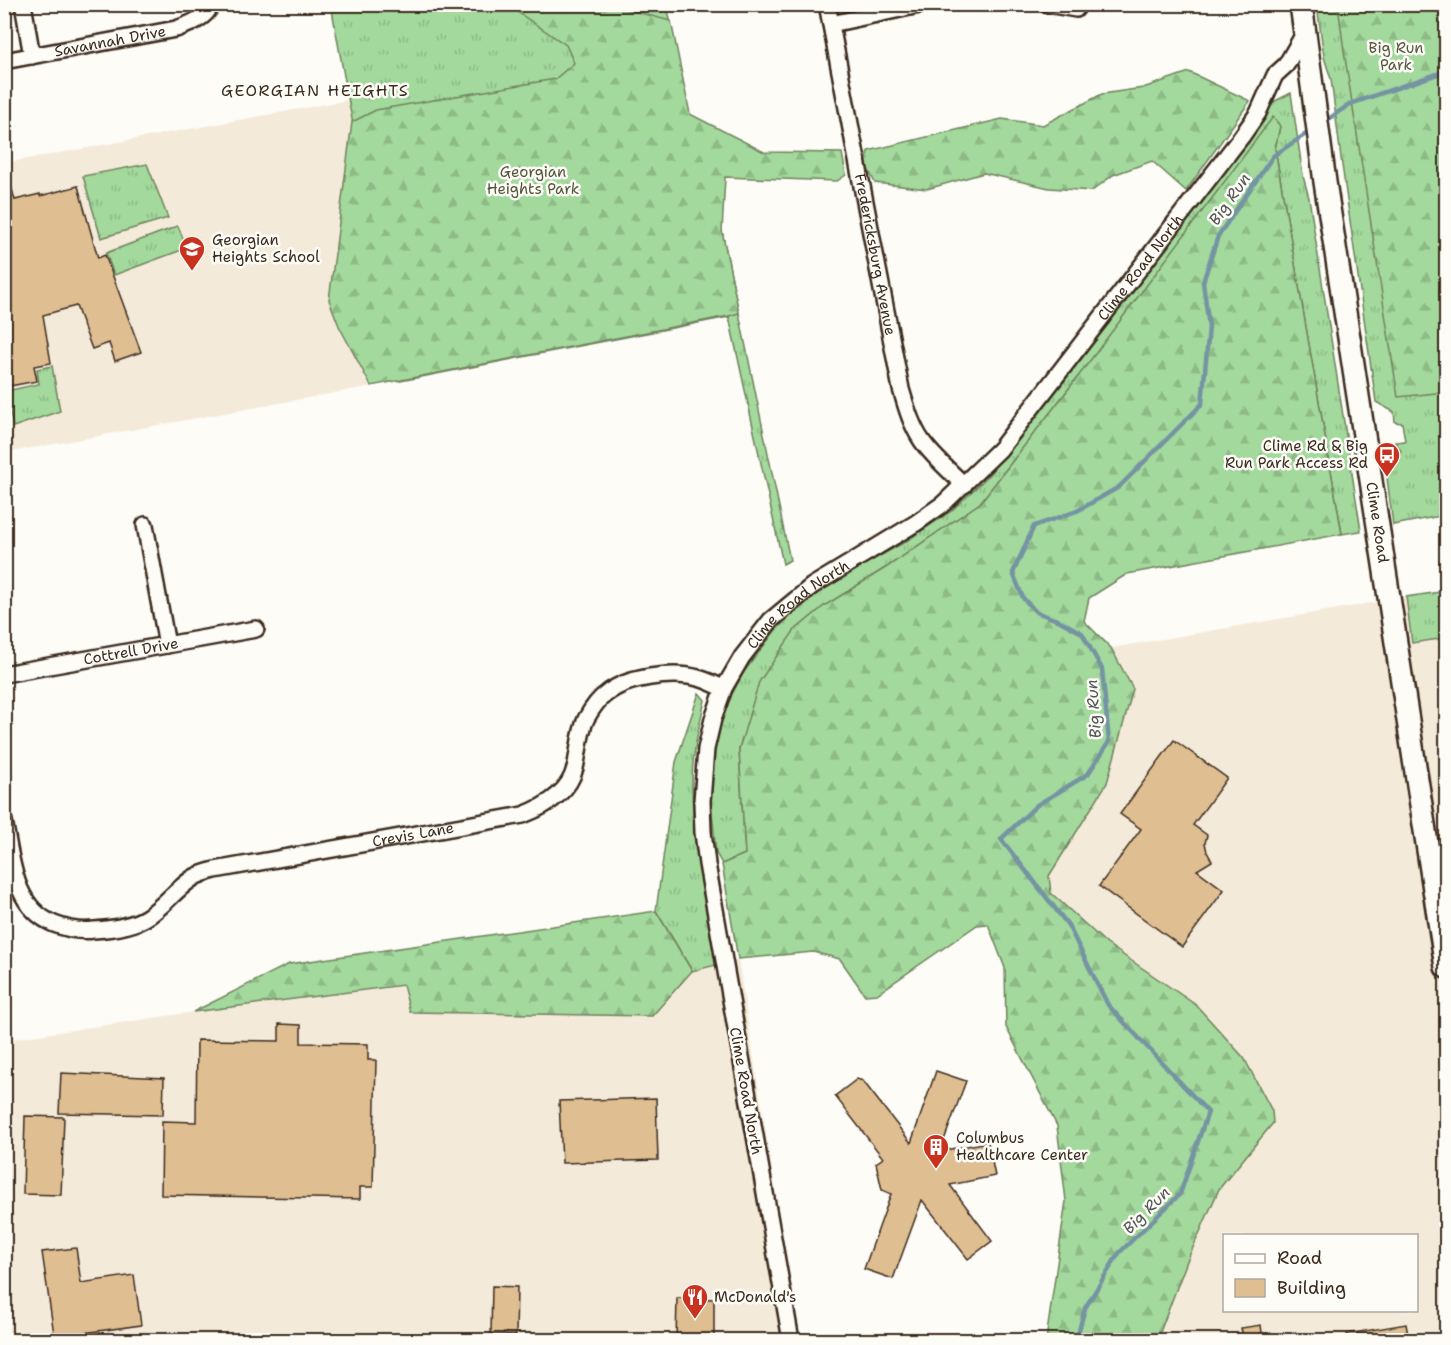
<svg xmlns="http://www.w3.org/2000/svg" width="1451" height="1345" font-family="'Shantell Sans',sans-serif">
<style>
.built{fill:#f4ead9;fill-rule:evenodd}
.grass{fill:url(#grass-tufts);stroke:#6f825d;stroke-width:1.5}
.forest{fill:url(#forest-firs);stroke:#6f825d;stroke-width:1.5}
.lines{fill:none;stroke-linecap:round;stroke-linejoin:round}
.stream{stroke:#7494a3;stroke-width:4.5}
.building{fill:#dfbf92;stroke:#3b2a1e;stroke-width:1.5}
.minor-casing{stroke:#3b2a1e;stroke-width:20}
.secondary-casing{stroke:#3b2a1e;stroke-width:26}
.minor{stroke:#fdfcf7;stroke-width:15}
.secondary{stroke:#fdfcf7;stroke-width:21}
.labels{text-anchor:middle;stroke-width:5;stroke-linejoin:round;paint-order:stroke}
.street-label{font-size:15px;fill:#3b2a1e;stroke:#fdfcf7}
.park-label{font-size:15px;fill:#55563e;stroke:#fdfcf7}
.poi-label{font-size:15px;fill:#3b2a1e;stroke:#fdfcf7;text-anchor:start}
.neighbourhood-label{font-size:16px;letter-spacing:1.5px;fill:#3b2a1e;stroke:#fdfcf7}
.water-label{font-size:16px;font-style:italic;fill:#535656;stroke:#fdfcf7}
</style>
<defs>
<pattern id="grass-tufts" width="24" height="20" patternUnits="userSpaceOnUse" patternTransform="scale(1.5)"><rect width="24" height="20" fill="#a3d99c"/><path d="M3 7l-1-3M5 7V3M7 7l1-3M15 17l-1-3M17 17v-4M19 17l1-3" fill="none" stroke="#8dba86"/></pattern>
<pattern id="forest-firs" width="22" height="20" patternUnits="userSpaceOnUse" patternTransform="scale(1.5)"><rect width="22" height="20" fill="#a3d99c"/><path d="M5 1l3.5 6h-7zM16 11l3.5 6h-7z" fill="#8dba86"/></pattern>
</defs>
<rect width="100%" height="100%" fill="#fdfcf7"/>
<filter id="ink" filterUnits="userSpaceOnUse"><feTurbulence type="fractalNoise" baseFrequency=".0167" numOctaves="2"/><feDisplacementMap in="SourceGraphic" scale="12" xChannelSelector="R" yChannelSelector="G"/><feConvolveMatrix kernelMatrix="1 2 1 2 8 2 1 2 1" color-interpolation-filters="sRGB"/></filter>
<g filter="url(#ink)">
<g class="built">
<polygon points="348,100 400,381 5,453 5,163"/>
<path d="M1406,597L1412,642L1446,638V1340H1157L1187,1261L1219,1189L1273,1123L1244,1058L1196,1005L1107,944L1051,893L1049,876L1108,782L1133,689L1111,648ZM1224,1236H1416V1310H1224Z"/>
<polygon points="738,959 799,1340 5,1340 5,1040 193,1012 403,985 652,1016 692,971"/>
</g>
<g class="grass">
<polygon points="331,5 667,5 713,231 722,231 790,560 783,564 729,317 400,381"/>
<polygon points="1317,5 1446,5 1446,515 1393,525 1386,470 1401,451 1395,442 1405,441 1402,423 1395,422 1394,412 1376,402 1341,158 1331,79 1324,57"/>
<polygon points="1291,93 1303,176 1309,198 1361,531 1342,534 1275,149 1280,126 1077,378 980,503 887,567 824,606 794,631 739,749 745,854 722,864 716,853 711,801 714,752 724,710 743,673 775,631 806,601 829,584 905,542 950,512 987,477 1068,376 1191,216 1275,101"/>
<polygon points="147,164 168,218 101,238 83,176"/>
<polygon points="178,226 187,248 114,275 106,253"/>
<polygon points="52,366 60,411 13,427 6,391 39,384 37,369"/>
<polygon points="1446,591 1446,638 1412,643 1406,597"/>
<path d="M699,693L705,700C699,727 692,754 692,782C692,843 706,905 716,965L692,971L656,911L676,762Z"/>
</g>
<g class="forest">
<polygon points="507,5 610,5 671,21 690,114 764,152 842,153 846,175 837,181 725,177 722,231 739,313 729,316 371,386 339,326 329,300 352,122 376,110 555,79 574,63 566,45"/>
<polygon points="1338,5 1446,5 1446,392 1398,397 1344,51"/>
<polygon points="1189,72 1250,101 1186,191 1152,161 1113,175 1092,191 1049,188 984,173 927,189 875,183 866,165 868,151 1002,119 1043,125 1102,94 1143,88"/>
<polygon points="1273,117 1280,126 1275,149 1342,534 1127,574 1089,598 1084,621 1111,648 1133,689 1107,783 1049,876 1051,893 1107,944 1196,1005 1244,1058 1272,1111 1273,1123 1219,1189 1187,1261 1157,1340 1046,1340 1066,1201 1057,1126 1006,1027 1005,968 988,924 977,925 877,994 865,995 840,959 813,952 738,959 722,864 745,854 739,749 759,682 794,631 824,606 887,567 980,503 1077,378"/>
<polygon points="656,911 692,971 652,1016 410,1012 403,985 193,1012 289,964"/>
</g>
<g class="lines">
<g class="stream">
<polyline points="1324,122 1350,104 1446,71"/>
<polyline points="1079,1340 1078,1334 1085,1308 1119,1253 1180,1194 1208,1112 1108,1005 1068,925 1001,839 1037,805 1088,774 1109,742 1102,669 1082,633 1060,621 1036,612 1023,598 1013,573 1034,526 1077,511 1119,487 1202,404 1209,327 1203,282 1218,236 1273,156 1312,130"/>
</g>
</g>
<g class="building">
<polygon points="4,175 8,175 15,200 40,194 40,196 78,186 98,258 105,255 141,352 115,361 109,343 92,349 76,306 43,315 51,363 34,366 37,381 4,387"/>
<polygon points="1174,740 1227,778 1193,825 1207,835 1205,843 1207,852 1212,861 1197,870 1224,890 1182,947 1099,886 1141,829 1120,814"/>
<polygon points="279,1024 301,1025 301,1043 368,1044 368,1060 376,1060 373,1187 360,1187 360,1199 161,1195 162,1121 196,1122 197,1040 279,1041"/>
<polygon points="936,1071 966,1081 940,1151 988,1142 995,1176 950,1185 992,1241 968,1259 922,1200 893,1279 864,1269 891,1194 882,1190 876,1163 883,1158 835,1096 857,1079 863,1081 911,1143"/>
<polygon points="61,1073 164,1078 163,1115 59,1113"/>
<polygon points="656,1098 658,1160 562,1163 559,1101"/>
<polygon points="25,1116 64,1117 61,1195 23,1194"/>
<polygon points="76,1248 81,1283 134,1275 141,1325 84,1333 86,1341 55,1341 42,1252"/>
<polygon points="492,1286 517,1287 516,1335 491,1335"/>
<polygon points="677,1298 714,1299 714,1341 676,1341"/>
<polygon points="1406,1324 1409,1341 1348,1341 1347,1334"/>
<polygon points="1261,1325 1263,1341 1244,1341 1241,1328"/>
</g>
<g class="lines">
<g class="minor-casing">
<g id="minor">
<polyline points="23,4 32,56"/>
<path id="s1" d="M827,4L901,389C906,406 911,425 922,441C933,457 950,471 964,485"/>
<polyline points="1047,4 1076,9"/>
<polyline points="831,24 924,4"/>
<path id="s2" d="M4,61L176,29C190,24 205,19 212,4"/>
<polyline points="145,525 167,645"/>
<path id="s3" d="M4,674L256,629"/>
<path id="s4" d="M4,821C12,859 13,907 54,924C67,929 80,932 94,930C111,929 133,926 147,917C164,906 176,889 193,878C199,874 207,872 215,870L523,815C544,807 569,793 575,768C579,752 579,734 586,719C591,710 597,700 606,694C626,677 673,671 698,678C707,680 715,685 724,688"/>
<path id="s5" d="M791,1340L707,864L703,832L702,801L706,749L713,719L724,688L742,657L771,620L812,586L916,523L943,504L1000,449L1242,136L1258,113L1275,75L1286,65L1305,32"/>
</g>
</g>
<g class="secondary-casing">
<g id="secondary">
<path id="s6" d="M1301,4L1325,182L1446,967"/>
</g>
</g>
<use href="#minor" class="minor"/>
<use href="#secondary" class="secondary"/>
</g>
</g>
<defs>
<g id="school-pin" transform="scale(1.35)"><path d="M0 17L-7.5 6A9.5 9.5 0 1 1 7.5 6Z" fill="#c8321e" stroke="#fdfcf7"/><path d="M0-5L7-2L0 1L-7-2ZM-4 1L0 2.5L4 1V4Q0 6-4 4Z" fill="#fff"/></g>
<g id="bus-pin" transform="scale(1.35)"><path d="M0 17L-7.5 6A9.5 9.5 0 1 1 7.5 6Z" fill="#c8321e" stroke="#fdfcf7"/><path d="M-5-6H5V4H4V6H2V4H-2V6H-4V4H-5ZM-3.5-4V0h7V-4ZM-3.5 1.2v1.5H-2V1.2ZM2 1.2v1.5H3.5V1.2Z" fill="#fff"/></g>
<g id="building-pin" transform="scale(1.35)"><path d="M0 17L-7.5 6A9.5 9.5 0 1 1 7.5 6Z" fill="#c8321e" stroke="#fdfcf7"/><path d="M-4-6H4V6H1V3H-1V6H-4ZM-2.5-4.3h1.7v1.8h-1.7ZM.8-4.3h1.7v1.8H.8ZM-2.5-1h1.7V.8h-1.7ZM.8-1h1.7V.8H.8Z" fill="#fff"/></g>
<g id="restaurant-pin" transform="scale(1.35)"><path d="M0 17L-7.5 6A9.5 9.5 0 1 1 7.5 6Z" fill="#c8321e" stroke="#fdfcf7"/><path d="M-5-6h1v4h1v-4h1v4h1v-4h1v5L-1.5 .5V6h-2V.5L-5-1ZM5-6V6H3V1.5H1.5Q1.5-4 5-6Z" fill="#fff"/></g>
</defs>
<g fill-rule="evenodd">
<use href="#school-pin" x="192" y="249"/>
<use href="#bus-pin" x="1387" y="455"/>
<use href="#building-pin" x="936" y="1147"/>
<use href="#restaurant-pin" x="695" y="1297"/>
</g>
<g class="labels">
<g class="street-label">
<text dy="5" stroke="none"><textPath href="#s2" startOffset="108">Savannah Drive</textPath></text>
<text dy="5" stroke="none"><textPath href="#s1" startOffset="255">Fredericksburg Avenue</textPath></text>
<text dy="5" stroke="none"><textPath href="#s5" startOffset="1262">Clime Road North</textPath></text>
<text dy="5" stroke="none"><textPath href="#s6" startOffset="524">Clime Road</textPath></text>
<text dy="5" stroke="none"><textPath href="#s5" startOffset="776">Clime Road North</textPath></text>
<text dy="5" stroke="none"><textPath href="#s3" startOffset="129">Cottrell Drive</textPath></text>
<text dy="5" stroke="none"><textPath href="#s4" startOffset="501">Crevis Lane</textPath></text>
<text transform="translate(746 1091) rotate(80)" y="5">Clime Road North</text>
</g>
<g class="park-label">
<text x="1396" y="53">Big Run<tspan x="1396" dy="17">Park</tspan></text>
<text x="533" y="177">Georgian<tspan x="533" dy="17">Heights Park</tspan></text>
</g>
<g class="poi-label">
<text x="212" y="245">Georgian<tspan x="212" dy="17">Heights School</tspan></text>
<text x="1368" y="451" text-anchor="end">Clime Rd &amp; Big<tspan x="1368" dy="17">Run Park Access Rd</tspan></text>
<text x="956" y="1143">Columbus<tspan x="956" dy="17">Healthcare Center</tspan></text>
<text x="714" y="1302">McDonald's</text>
</g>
<g class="neighbourhood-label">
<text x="315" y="96">GEORGIAN HEIGHTS</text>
</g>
<g class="water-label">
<text transform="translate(1229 199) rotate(-55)" y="6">Big Run</text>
<text transform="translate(1093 709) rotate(-94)" y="6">Big Run</text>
<text transform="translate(1146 1210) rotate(-45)" y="6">Big Run</text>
</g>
</g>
<rect width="1451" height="1345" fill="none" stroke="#fdfcf7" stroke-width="24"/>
<rect x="12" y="12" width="1427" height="1321" fill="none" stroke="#3b2a1e" stroke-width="2" filter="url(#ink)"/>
<rect x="1223" y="1234" width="195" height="78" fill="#fdfcf7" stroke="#afa8a0" stroke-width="1.5"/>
<rect x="1235" y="1254" width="30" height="9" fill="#fdfcf7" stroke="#afa8a0" stroke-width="1.5"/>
<text x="1277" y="1264" font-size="18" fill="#3b2a1e">Road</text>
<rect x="1235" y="1279" width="30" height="18" fill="#dfbf92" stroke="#afa8a0" stroke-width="1.5"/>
<text x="1277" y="1294" font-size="18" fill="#3b2a1e">Building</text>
</svg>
